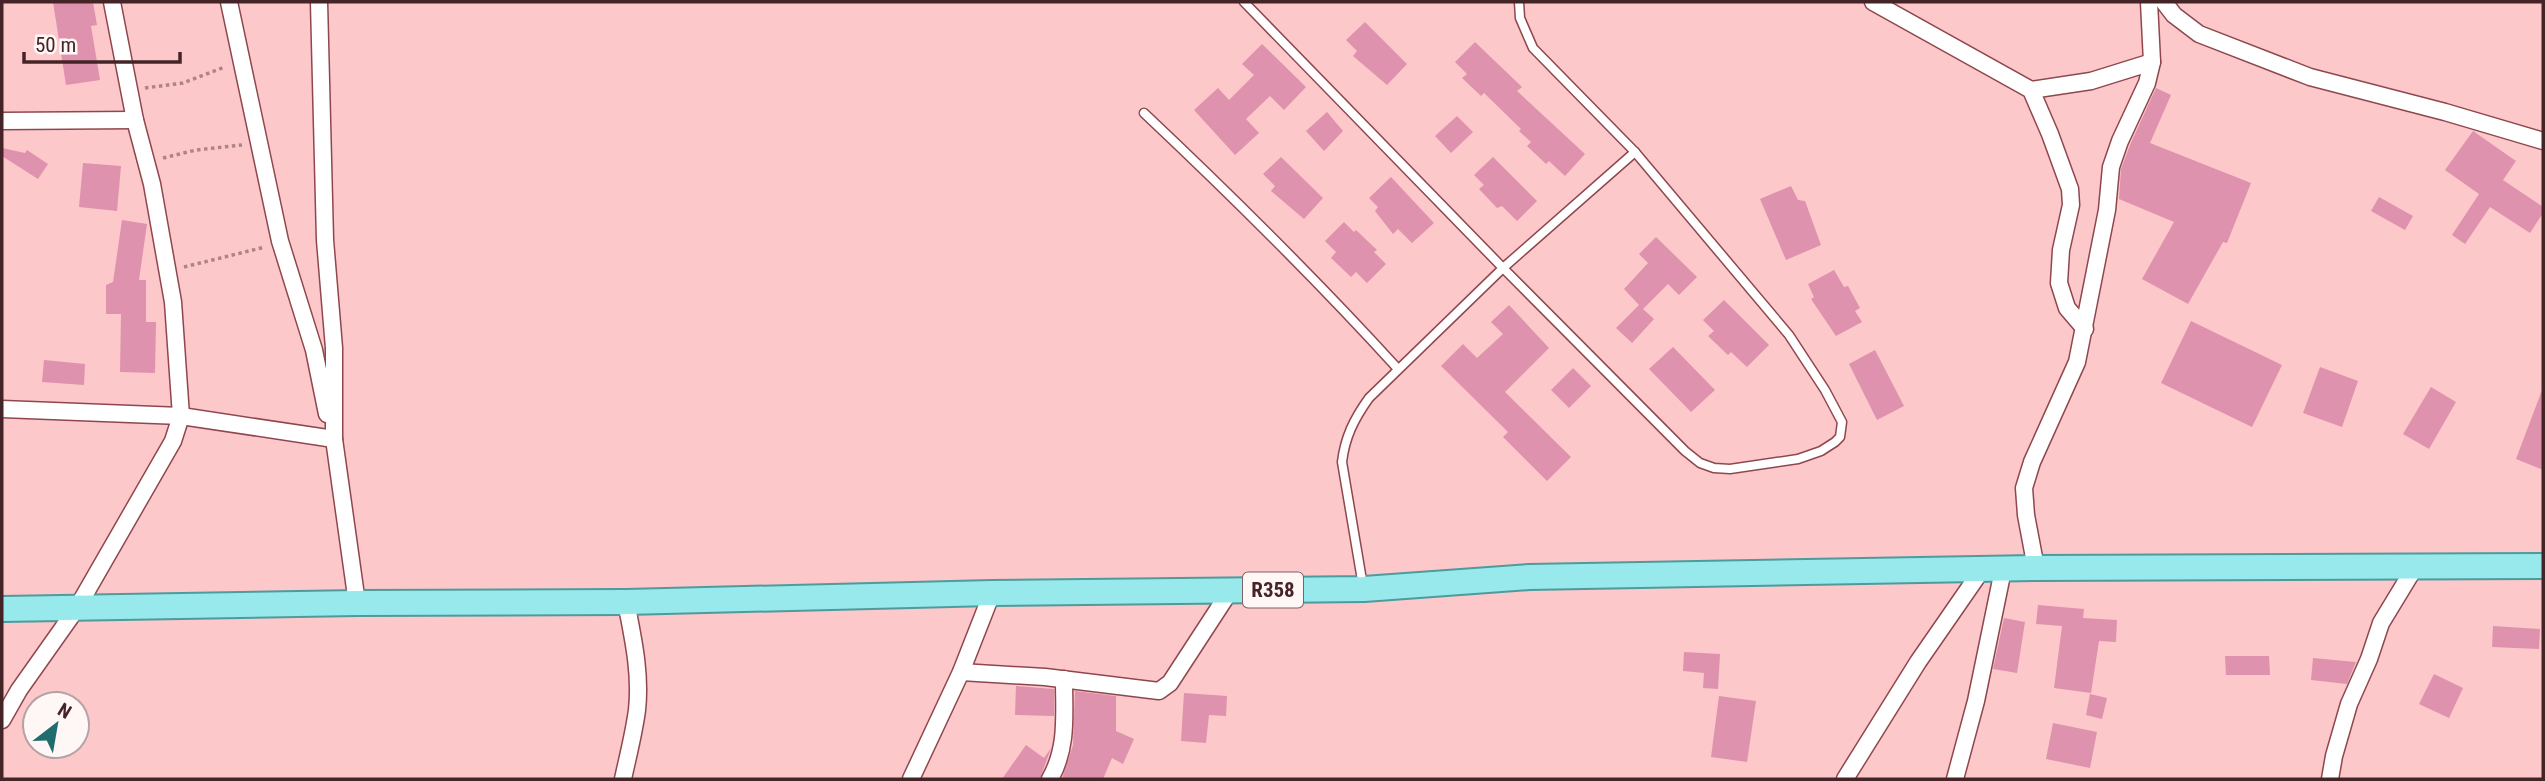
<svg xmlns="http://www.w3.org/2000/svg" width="2545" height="781" font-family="'Roboto Condensed',sans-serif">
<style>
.building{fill:#de92ad}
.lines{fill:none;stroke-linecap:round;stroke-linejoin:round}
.lane-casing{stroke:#8f474d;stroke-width:11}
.street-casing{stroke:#8f474d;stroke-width:19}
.primary-casing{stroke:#4d9b9d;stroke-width:28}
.path{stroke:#b08486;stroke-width:3.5;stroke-dasharray:3.5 3.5;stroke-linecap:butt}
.lane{stroke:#fff;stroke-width:8}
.street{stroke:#fff;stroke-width:16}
.primary{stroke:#97e9eb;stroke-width:24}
.labels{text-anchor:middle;stroke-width:5;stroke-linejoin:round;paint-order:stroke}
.shield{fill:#fff6f6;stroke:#7d6365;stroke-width:2}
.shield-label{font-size:21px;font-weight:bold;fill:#452427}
</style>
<rect width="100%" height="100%" fill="#fcc8ca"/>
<g class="building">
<polygon points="53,2 93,2 97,25 91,26 100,80 66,85"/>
<polygon points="1365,22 1407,64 1387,85 1353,56 1357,51 1346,40"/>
<polygon points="1475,42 1522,87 1517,91 1585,154 1565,176 1549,161 1546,164 1527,146 1531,142 1519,131 1521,129 1484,93 1481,96 1462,78 1467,74 1455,62"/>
<polygon points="1262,44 1306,87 1284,110 1270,96 1246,119 1259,133 1235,155 1194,110 1218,88 1229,100 1254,75 1242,64"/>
<polygon points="2156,88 2171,95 2150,143 2251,183 2227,243 2223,242 2188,304 2142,279 2174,222 2119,199 2121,169 2130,145"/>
<polygon points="1327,112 1343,131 1324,151 1306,131"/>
<polygon points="1457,116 1473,132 1451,153 1435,136"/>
<polygon points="2473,131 2516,161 2503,180 2543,207 2543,213 2530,233 2490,207 2465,244 2452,235 2479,194 2445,170"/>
<polygon points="2,148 25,153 27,150 48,164 38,179 2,156"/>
<polygon points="1281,157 1323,198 1304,219 1271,191 1275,186 1263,174"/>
<polygon points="1493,157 1537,201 1517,221 1502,206 1497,208 1479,189 1484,185 1474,175"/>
<polygon points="83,163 121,166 117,211 79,207"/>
<polygon points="1391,177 1434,223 1412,243 1398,229 1393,234 1375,211 1378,207 1369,198"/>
<polygon points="1791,186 1798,200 1805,201 1821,245 1786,260 1760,199"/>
<polygon points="2379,197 2413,216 2405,230 2371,211"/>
<polygon points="122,220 147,224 139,280 146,280 146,322 156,322 155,373 120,372 121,314 106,314 106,285 113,282"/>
<polygon points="1344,222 1354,232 1356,230 1377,250 1374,252 1386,264 1367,283 1356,272 1351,277 1331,258 1336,252 1325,241"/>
<polygon points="1656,237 1697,277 1679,295 1668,284 1643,309 1654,319 1632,343 1616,328 1639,305 1624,289 1648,263 1639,254"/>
<polygon points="1834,270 1844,287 1848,286 1860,308 1855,311 1862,322 1836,336 1811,299 1814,297 1808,284"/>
<polygon points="1724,300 1769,345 1747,367 1731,352 1728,355 1708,336 1714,331 1703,320"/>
<polygon points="1509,305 1549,348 1505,392 1571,457 1547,481 1503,437 1508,432 1441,366 1463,344 1477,358 1503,334 1491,322"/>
<polygon points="2191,321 2282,365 2252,427 2161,383"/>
<polygon points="1673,347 1715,390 1691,412 1649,369"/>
<polygon points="1875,350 1904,406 1877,420 1849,364"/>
<polygon points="44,360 85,364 84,385 42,382"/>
<polygon points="2320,367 2358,381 2342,427 2303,413"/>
<polygon points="1573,368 1591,386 1569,408 1551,390"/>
<polygon points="2431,387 2456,402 2429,449 2403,434"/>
<polygon points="2542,390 2543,391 2543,470 2516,459"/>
<polygon points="2038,605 2084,609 2083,618 2117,620 2116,642 2099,641 2091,693 2054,688 2062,626 2036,624"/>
<polygon points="2004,618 2025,622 2017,673 1993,669"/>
<polygon points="2493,626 2540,629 2539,649 2492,647"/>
<polygon points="1684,652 1720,654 1718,689 1703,688 1704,673 1683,671"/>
<polygon points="2225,656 2269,656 2270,675 2226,675"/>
<polygon points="2313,658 2356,662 2347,684 2311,680"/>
<polygon points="2434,674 2463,688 2449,718 2419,704"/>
<polygon points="1016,686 1054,689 1054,716 1015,715"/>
<polygon points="1075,691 1116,696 1116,731 1134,739 1123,764 1112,758 1103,779 1062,779 1073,745"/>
<polygon points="1184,693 1227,696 1226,716 1209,715 1206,743 1181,741"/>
<polygon points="2090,694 2107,698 2102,719 2086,715"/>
<polygon points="1719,696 1756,701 1747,762 1711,757"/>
<polygon points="2053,723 2097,732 2090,768 2046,759"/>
<polygon points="1026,745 1044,758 1051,748 1040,779 1002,779"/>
</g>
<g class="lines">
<g class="lane-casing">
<g id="lane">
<polyline points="1244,2 1503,268 1685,451 1700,463 1714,468 1730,469 1798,459 1821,451 1835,442 1840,437 1842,422 1825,390 1789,335 1635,152 1533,48 1520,18 1519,2"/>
<path d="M1144,113C1232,196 1317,280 1398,369"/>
<path d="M1363,586L1342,462C1345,437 1354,419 1369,398L1503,268L1635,152"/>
</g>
</g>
<g class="street-casing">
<g id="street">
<polyline points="229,2 280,241 314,350 327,414"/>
<polyline points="319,2 325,240 334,348 334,439 357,603"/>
<polyline points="1873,2 2031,90 2050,134 2070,189 2071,205 2061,250 2059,283 2067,308 2085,329"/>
<polyline points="2164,2 2174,15 2199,34 2310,77 2445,112 2543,141"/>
<polyline points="2031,90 2091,81 2152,62"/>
<polyline points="2,121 135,120"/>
<polyline points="2,409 181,416 334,439"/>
<polyline points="2036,568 2026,515 2024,488 2032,462 2077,362 2107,210 2111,167 2120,141 2147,83 2152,62 2149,2"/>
<polyline points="961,672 1045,677 1159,691 1170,683 1230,591"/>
<polyline points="2,720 19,690 77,608 173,441 181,416 173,302 152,184 135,120 112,2"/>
<path d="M623,779C628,756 634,733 637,710C641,673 633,638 626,602"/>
<polyline points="911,779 961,672 992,593"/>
<path d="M1050,779C1068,747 1064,715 1064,679"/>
<polyline points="1845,779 1918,662 1981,571"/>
<polyline points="1955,779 1976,701 2003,570"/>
<polyline points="2330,779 2334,756 2349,704 2369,659 2381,623 2415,567"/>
</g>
</g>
<g class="primary-casing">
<polyline id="primary" points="2,609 357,603 626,602 992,593 1364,589 1529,577 2036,568 2543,566"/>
</g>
<g class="path">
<polyline points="145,88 183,83 225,67"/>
<polyline points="163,158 196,150 242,145"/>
<polyline points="184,267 265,247"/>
</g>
<use href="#lane" class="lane"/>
<use href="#street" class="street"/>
<use href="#primary" class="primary"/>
</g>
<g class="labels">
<rect class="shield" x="1243" y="572.5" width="60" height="35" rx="5"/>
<g class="shield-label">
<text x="1273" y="597">R358</text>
</g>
</g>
<rect width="2545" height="781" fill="none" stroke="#452427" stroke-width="7"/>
<g transform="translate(56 725) rotate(31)"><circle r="33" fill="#fff6f6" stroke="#b5a2a3" stroke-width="2"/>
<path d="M0-5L12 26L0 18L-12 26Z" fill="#216d6e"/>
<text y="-10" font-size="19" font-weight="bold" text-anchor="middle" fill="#452427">N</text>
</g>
<path d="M24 52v10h156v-10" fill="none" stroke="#452427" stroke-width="3.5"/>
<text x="35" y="52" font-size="21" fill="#452427" stroke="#fff6f6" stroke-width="5" paint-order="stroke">50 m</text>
</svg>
